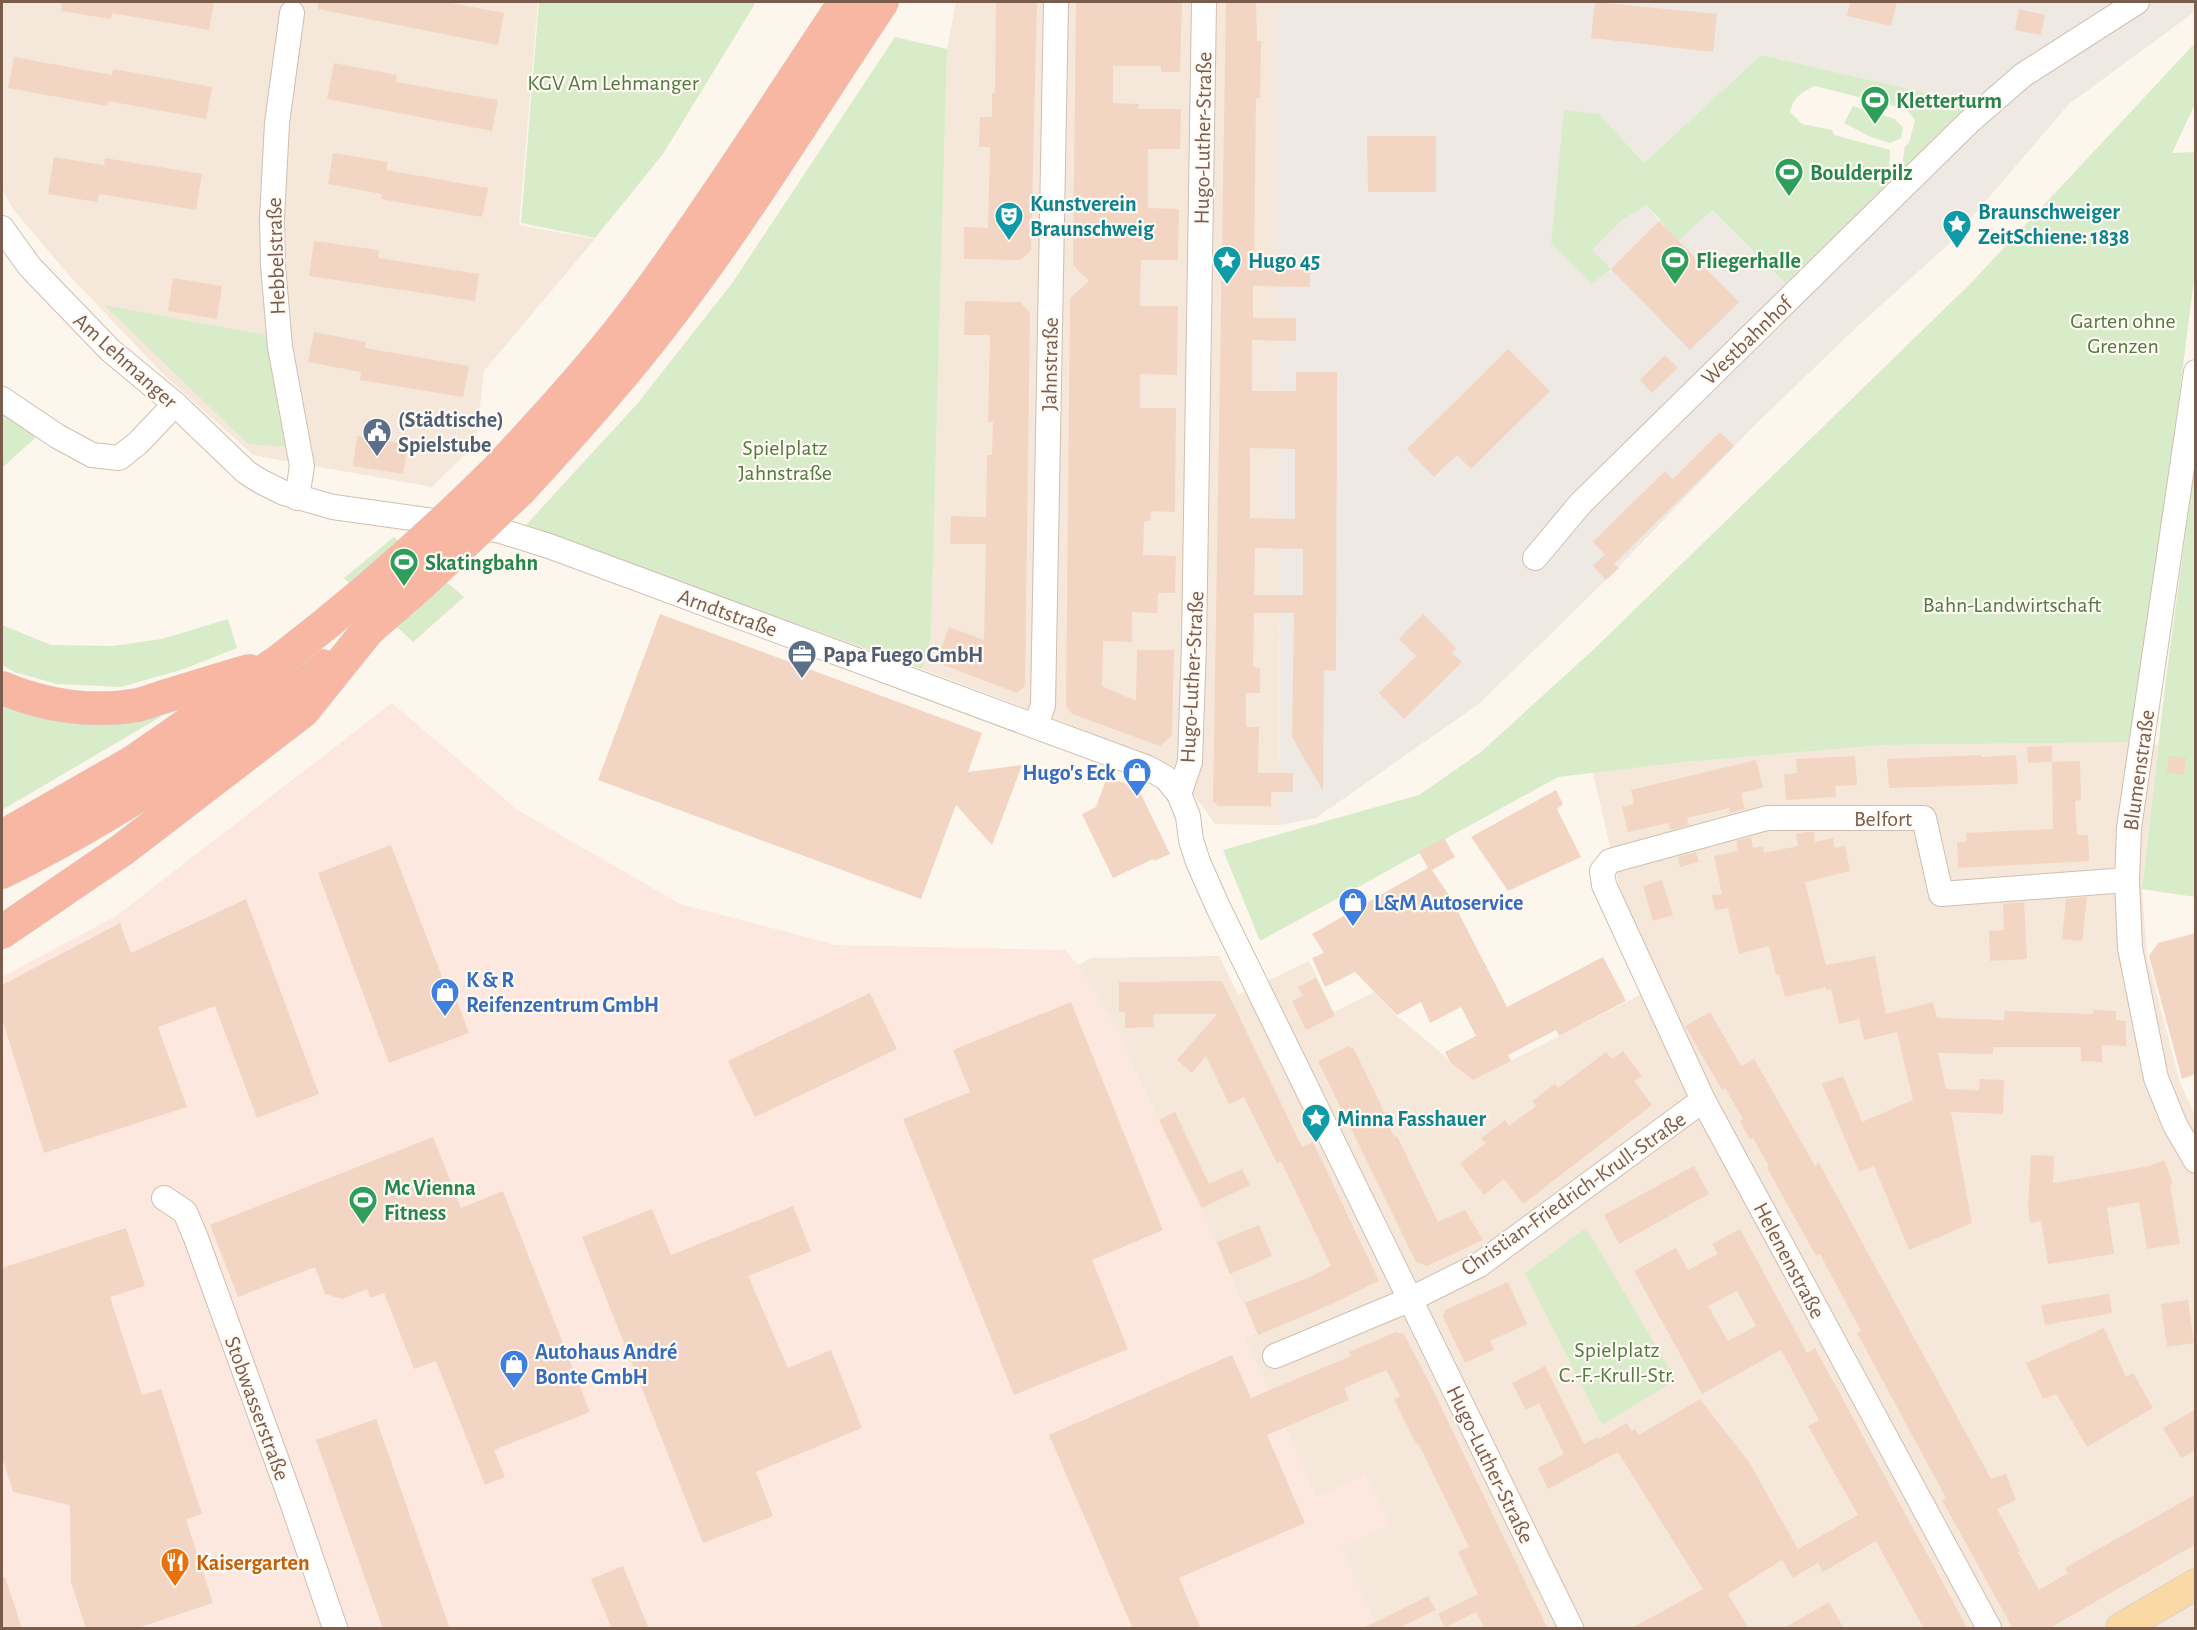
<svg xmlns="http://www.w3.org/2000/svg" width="2197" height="1630" font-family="'Alegreya Sans',sans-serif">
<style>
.residential{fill:#f5e8da}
.commercial{fill:#fde8e0}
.industrial{fill:#efe9e4;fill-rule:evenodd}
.green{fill:#d8ecc9;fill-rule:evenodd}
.building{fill:#f3d5c3;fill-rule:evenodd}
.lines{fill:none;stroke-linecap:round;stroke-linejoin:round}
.minor-casing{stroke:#d1beb0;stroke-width:26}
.major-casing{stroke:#dad1cd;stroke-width:32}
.highway-casing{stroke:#dad1cd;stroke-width:34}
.minor{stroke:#fff;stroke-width:24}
.major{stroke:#fbd9a5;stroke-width:30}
.highway{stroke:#f7b7a3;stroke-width:33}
.highway-bridge-casing{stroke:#dad1cd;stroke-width:34;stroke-linecap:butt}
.highway-bridge{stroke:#f7b7a3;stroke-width:33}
.labels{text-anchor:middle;stroke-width:4.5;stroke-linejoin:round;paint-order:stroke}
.park-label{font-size:22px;fill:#537a41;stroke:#fffaf3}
.leisure-label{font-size:22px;font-weight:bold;fill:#27864d;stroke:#fffaf3;text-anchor:start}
.street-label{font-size:22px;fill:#7a5c4d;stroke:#fffaf3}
.culture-label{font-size:22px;font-weight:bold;fill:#0d838f;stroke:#fffaf3;text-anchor:start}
.service-label{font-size:22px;font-weight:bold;fill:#4e5e75;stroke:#fffaf3;text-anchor:start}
.shop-label{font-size:22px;font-weight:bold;fill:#366cbe;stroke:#fffaf3;text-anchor:start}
.food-label{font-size:22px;font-weight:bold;fill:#c56008;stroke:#fffaf3;text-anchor:start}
</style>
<rect width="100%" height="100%" fill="#fdf6ec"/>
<g class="residential">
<polygon points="2,2 538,2 519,225 595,239 484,371 476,444 432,487 253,455 161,372 67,273 12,208 2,188"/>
<polygon points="956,2 1277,2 1280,825 1215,824 1173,766 1152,756 922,669 931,637 947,49"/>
<polygon points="2135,742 2158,745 2142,889 2147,956 2180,1083 2195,1115 2195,1628 1377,1628 1340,1547 1389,1524 1316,1497 1244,1338 1256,1333 1118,1033 1078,965 1091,958 1219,956 1238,995 1309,961 1334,1012 1374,992 1396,1015 1473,1080 1644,993 1593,773 1686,762 1884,745"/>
</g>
<polygon class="commercial" points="392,703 516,809 680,904 836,945 1065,950 1078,965 1118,1033 1256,1333 1244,1338 1316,1497 1365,1475 1389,1524 1341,1547 1377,1628 2,1628 2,977 116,916"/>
<path class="industrial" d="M1277,2H2195L2196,11L2069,104L1948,245L1861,323L1756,424L1606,580L1480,703L1316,818L1280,825ZM1761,55L1953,99L1962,106L1785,283L1712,210L1659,221L1647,205L1622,220L1591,250L1599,114L1644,163Z"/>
<g class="green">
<polygon points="539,2 756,2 663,154 595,238 521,223"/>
<polygon points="895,37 947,49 931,637 922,669 525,526 637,404 733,282"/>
<polygon points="2195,43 2195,104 2172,153 2195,152 2195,272 2135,742 1884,745 1686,762 1558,777 1260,941 1223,850 1419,795 1481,752 1593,650 1971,283"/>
<path d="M1761,55L1953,99L1962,106L1961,115L1785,283L1712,210L1678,241L1647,205L1622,220L1592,250L1611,269L1592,284L1551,244L1564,110L1599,114L1644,163ZM1815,86L1906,109L1915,120L1909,143L1905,146L1902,165L1893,175L1889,169L1890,150L1834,135L1832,130L1802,124L1790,112C1793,98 1802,91 1815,86Z"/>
<polygon points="1853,106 1895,119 1903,128 1901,138 1890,143 1871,137 1844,123"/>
<polygon points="104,305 266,335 287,447 248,444"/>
<polygon points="2,410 35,432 35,438 2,468"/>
<polygon points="2195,464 2195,897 2142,889 2165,686"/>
<polygon points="394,537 464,597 413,642 344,578"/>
<polygon points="228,619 237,648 184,669 121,687 57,684 14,672 2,665 2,625 51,645 112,646 162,639"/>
<polygon points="2,705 126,720 162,716 2,810"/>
<polygon points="1586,1228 1676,1380 1602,1425 1525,1273"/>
</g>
<g class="building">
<polygon points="62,2 214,2 209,30 112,13 111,19 61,11"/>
<polygon points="318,2 446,2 504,13 498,45 318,9"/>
<polygon points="996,2 1037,2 1031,250 1021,260 964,259 964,227 988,228 990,147 979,147 980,117 992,117 992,93 995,93"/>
<polygon points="1076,2 1182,2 1180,72 1161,72 1161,66 1113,66 1113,103 1139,104 1138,109 1181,109 1180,149 1148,149 1148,208 1179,209 1178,260 1141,260 1140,291 1140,306 1178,306 1177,375 1140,374 1140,408 1176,408 1175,512 1151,511 1150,521 1144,521 1143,555 1176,556 1175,593 1158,593 1157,613 1132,612 1132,642 1103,641 1102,686 1136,701 1137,650 1174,650 1172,735 1160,746 1072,714 1066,706 1070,298 1089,281 1073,265"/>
<path d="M1226,2H1256L1257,41H1261L1260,98H1256L1254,269L1310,270V287L1253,286V318H1296V341L1252,340V391H1296V372H1337L1336,671L1324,670L1323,791L1292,737L1294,613H1254L1253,667L1260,668V693H1246V727H1259L1258,773H1293V792H1271V806H1218L1213,801ZM1250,448L1295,449V519L1250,518ZM1255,548L1303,549V595H1254Z"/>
<polygon points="1595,2 1717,14 1713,52 1591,38"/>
<polygon points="1850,2 1897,2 1891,26 1847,16"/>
<polygon points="2019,9 2045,15 2041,35 2015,30"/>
<polygon points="14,57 112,75 113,69 212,87 206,119 108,101 107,106 8,88"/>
<polygon points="334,63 397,75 396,82 498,100 492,131 327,99"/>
<polygon points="1367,136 1436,136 1436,192 1368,192"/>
<polygon points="333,153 388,162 386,170 488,188 482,217 381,199 382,194 328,184"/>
<polygon points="54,157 104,165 105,158 202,174 196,210 99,194 97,202 48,194"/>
<polygon points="1659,221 1739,302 1690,350 1611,269"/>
<polygon points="314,241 379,250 378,258 479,274 475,301 309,276"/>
<polygon points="173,278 222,286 217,319 168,311"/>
<polygon points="965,301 1020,302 1030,312 1025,686 1017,693 936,662 949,627 984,640 986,544 950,544 951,516 986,517 987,455 992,455 993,422 988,422 990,335 964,335"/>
<polygon points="314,332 366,342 365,348 469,366 463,397 360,380 361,372 308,362"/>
<polygon points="1508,349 1550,391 1471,469 1457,455 1434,477 1407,449"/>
<polygon points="1665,355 1678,368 1652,393 1640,380"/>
<polygon points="1720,432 1734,446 1614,564 1619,568 1606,580 1593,566 1605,554 1612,562 1593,542 1665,471 1673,479"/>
<polygon points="357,436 408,444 403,474 353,466"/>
<polygon points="660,614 982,733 968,772 1022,765 992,845 956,805 921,899 598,780"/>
<polygon points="1423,614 1456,648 1452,653 1462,662 1404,719 1379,693 1416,656 1399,639"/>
<polygon points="2052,746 2052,762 2028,763 2027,747"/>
<polygon points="1981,755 1981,757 2016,755 2018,784 1889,788 1887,759"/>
<polygon points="1855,756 1857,785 1835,786 1836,797 1786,800 1784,774 1797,773 1796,759"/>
<polygon points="2169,756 2186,758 2184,775 2167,773"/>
<polygon points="1756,760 1763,788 1741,793 1745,809 1730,813 1729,808 1687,818 1689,825 1670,830 1668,823 1628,832 1622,807 1634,804 1631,790"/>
<polygon points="2080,761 2081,800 2075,801 2077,835 2088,835 2089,861 1958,868 1957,842 1967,842 1966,833 2053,829 2052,762"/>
<polygon points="1107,777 1138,788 1170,854 1154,861 1153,859 1113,878 1082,814 1096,807"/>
<polygon points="1556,790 1563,804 1557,809 1581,857 1508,891 1471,837"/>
<polygon points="1806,832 1814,832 1815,842 1833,838 1835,848 1845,846 1850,871 1805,882 1826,965 1875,956 1886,1014 1933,1002 1937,1018 2004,1020 2005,1011 2093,1014 2093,1010 2116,1011 2116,1020 2126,1021 2126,1046 2102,1045 2102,1062 2081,1061 2081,1047 1993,1047 1993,1054 1938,1053 1946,1089 1979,1090 1980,1079 2004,1080 2003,1114 1951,1112 1972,1223 1909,1250 1874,1166 1859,1172 1822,1084 1843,1076 1862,1122 1913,1100 1897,1032 1864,1040 1859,1019 1839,1024 1831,989 1826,990 1826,987 1785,997 1779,974 1776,975 1769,946 1739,954 1728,908 1715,910 1712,895 1722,894 1714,856 1738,851 1736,841 1751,837 1753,848 1763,846 1764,853 1798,846 1796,834"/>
<polygon points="1444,838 1455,857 1432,870 1451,898 1507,1007 1603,957 1626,1001 1559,1036 1556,1030 1508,1055 1511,1061 1473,1080 1450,1062 1445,1052 1476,1036 1461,1007 1430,1023 1421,1002 1397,1015 1355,972 1325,987 1312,958 1324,953 1312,934 1428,868 1419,852"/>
<polygon points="391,845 446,987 451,985 469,1033 389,1063 318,873"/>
<polygon points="1696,852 1699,862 1680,867 1678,857"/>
<polygon points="1662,880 1673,915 1653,921 1643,886"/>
<polygon points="2087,897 2082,941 2062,939 2066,899"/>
<polygon points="246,899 319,1094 257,1118 215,1006 158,1027 187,1107 44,1153 2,1019 2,985 120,923 131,953"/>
<polygon points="2024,902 2027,959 1990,961 1989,931 2004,930 2003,904"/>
<polygon points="2196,933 2196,1074 2182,1079 2149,956 2158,943"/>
<polygon points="1316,978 1335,1016 1306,1030 1292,1001 1303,996 1298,987"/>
<polygon points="1222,981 1302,1147 1313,1142 1379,1281 1327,1306 1258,1335 1245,1303 1312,1276 1331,1266 1281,1161 1277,1163 1244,1097 1229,1104 1206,1056 1192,1073 1177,1060 1217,1014 1153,1014 1154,1027 1125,1028 1125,1012 1119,1012 1119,982"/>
<polygon points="870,993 897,1049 755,1117 728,1061"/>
<polygon points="1071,1002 1163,1230 1092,1260 1128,1349 1014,1395 903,1119 970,1092 953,1050"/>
<polygon points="1710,1012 1741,1066 1754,1059 1815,1166 1819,1163 1991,1479 2006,1474 2016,1500 1997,1509 2020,1551 2018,1552 2039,1590 2068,1573 2065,1568 2196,1494 2196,1544 2048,1629 2013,1629 1942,1500 1946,1498 1857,1333 1861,1331 1820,1254 1816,1256 1767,1168 1769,1166 1753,1138 1750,1140 1740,1121 1743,1119 1725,1088 1722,1090 1685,1026"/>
<polygon points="1349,1046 1350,1048 1353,1047 1380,1103 1394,1137 1397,1136 1438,1222 1465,1210 1483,1240 1427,1266 1416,1262 1318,1061"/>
<polygon points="1623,1051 1642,1076 1634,1081 1652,1105 1523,1204 1504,1179 1484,1195 1460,1163 1486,1143 1481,1138 1505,1120 1509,1126 1536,1106 1532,1101 1555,1084 1558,1088 1606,1052 1612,1059"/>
<polygon points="1175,1112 1209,1184 1242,1169 1250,1185 1202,1208 1159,1120"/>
<polygon points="433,1137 461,1208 503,1191 590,1412 494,1450 505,1477 485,1485 436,1361 414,1369 384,1293 370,1298 367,1289 342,1299 325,1294 315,1267 238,1297 210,1225"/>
<polygon points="2031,1155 2054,1156 2053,1183 2150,1166 2164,1160 2173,1184 2170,1185 2180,1244 2147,1249 2139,1202 2107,1208 2114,1254 2048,1264 2041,1221 2030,1223 2028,1206"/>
<polygon points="1694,1166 1709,1194 1619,1244 1604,1215"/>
<polygon points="793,1206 811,1251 748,1276 788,1368 831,1350 862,1428 756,1472 773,1516 703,1543 582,1237 652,1209 671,1255"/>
<polygon points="1259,1225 1272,1256 1230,1274 1217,1242"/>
<polygon points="126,1228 145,1286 110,1297 142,1395 161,1389 202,1514 186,1519 213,1603 135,1629 86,1629 71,1582 70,1505 13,1492 2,1457 2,1268"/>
<path d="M1740,1229L1807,1353L1815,1348L1968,1629H1924L1876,1541L1823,1572L1818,1563L1793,1578L1782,1560L1728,1594L1749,1629H1630L1703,1589L1618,1452L1548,1489L1538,1468L1564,1454L1539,1403L1526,1410L1512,1383L1545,1366L1584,1444L1597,1437L1599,1439L1627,1423L1632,1431L1635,1429L1639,1435L1700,1399L1749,1462L1798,1549L1858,1515L1808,1426L1819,1420L1781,1350L1702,1394L1634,1271L1676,1248L1688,1270L1718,1254L1712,1244ZM1737,1291L1756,1326L1728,1341L1708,1306Z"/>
<polygon points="1508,1282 1527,1324 1490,1341 1494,1350 1465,1363 1443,1317 1445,1310"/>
<polygon points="2109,1294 2112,1313 2045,1325 2041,1305"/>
<polygon points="2188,1300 2194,1343 2167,1347 2161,1304"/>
<polygon points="2104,1328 2126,1377 2133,1373 2153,1408 2087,1447 2056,1394 2043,1399 2026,1363"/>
<polygon points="1396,1332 1404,1334 1429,1382 1548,1629 1485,1629 1476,1612 1445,1628 1438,1614 1478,1594 1458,1552 1469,1547 1418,1443 1416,1444 1394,1399 1400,1396 1386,1370 1344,1388 1349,1400 1267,1435 1305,1523 1179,1578 1201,1629 1133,1629 1049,1435 1232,1355 1251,1398 1351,1356 1349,1352"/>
<polygon points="2196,1409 2196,1450 2181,1458 2163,1428"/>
<polygon points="376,1419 450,1629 383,1629 316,1440"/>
<polygon points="623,1566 649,1629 612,1629 591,1579"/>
<polygon points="2,1577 5,1577 22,1629 2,1629"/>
<polygon points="1428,1596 1436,1610 1397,1629 1361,1629"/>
<polygon points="1829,1602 1844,1629 1782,1629"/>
</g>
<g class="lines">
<g class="minor-casing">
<g id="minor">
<polyline points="292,13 277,123 272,218 273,265 280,347 302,466 297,498"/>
<polyline points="2,228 30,267 110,350 175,404 246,472 260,481 284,493 333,507 470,526 501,531 549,546 1148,768 1166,778 1179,794 1188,816 1191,840 1198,862 1218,907 1571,1628"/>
<polyline points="2196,372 2129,828 2127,880 2130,948 2156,1078 2175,1125 2196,1161"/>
<polyline points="2,399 57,436 92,455 119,458 138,443 175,404"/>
<polyline points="1535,558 1581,503 1970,121 2023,75 2137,2"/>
<polyline points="1036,725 1043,705 1056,2"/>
<polyline points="1179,794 1190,762 1194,644 1204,2"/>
<polyline points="164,1198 185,1212 196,1238 293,1505 335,1628"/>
<polyline points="1275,1356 1411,1299 1479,1265 1703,1100"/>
<polyline points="1989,1628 1703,1100 1604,885 1602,871 1610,861 1767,818 1924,818 1941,894 2127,880"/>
</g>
</g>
<g class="major-casing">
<polyline id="major" points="2121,1628 2196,1584"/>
</g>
<g class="highway-casing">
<g id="highway">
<path d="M499,468C553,410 606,352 652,288C720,195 781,97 845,2"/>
<path d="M521,489C569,437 617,384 660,328C741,224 809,111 882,2"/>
<path d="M2,688C44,706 92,713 138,705C150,702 162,697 173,694C199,686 224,678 249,671"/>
<polyline points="2,837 133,762 279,661"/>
<path d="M2,872C116,816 222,744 323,666"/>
<polyline points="2,932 122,850 303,711 368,630"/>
</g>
</g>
<use href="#minor" class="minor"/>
<use href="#major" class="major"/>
<use href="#highway" class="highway"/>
<g class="highway-bridge-casing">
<g id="highway-bridge">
<polyline points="368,630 421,584 521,489"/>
<path d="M279,661C357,601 430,537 499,468"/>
</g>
</g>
<use href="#highway-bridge" class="highway-bridge"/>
</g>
<defs>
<g id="stadium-pin" transform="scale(1.5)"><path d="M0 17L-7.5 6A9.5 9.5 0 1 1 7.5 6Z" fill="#2e9e5b" stroke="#fffaf3"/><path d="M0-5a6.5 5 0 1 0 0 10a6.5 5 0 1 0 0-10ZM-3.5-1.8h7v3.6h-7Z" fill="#fff"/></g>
<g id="theatre-pin" transform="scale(1.5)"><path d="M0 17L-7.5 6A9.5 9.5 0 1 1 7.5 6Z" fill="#0f9aa8" stroke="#fffaf3"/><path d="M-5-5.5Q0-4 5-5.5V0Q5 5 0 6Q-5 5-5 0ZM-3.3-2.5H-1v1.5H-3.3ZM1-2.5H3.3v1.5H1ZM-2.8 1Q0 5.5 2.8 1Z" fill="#fff"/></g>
<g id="sight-pin" transform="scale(1.5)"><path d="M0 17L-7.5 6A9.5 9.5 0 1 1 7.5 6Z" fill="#0f9aa8" stroke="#fffaf3"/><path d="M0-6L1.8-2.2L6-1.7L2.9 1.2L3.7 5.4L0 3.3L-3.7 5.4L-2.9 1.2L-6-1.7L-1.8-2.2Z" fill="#fff"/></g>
<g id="civic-pin" transform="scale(1.5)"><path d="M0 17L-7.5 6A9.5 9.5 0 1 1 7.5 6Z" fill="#5c6f8a" stroke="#fffaf3"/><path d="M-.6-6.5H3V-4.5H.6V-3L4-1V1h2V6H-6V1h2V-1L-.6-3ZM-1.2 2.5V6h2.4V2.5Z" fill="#fff"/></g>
<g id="office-pin" transform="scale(1.5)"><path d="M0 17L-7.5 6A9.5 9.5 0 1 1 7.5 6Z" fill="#5c6f8a" stroke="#fffaf3"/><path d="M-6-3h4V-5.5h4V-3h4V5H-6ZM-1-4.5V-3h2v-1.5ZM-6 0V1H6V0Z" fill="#fff"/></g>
<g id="shop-pin" transform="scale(1.5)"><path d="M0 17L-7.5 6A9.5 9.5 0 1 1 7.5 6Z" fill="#3f7fe0" stroke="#fffaf3"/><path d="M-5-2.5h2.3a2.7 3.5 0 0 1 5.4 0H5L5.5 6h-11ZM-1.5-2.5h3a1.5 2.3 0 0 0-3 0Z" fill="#fff"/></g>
<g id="restaurant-pin" transform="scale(1.5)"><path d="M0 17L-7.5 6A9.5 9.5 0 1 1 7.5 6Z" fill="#e8710a" stroke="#fffaf3"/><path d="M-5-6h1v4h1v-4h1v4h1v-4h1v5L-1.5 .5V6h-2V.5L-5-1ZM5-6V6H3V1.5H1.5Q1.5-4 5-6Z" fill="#fff"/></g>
</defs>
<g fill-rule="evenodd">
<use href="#stadium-pin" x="1875" y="100"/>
<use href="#stadium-pin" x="1789" y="172"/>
<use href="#theatre-pin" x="1009" y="216"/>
<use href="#sight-pin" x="1957" y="224"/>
<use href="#sight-pin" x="1227" y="260"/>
<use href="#stadium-pin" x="1675" y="260"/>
<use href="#civic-pin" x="377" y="432"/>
<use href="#stadium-pin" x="404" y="562"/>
<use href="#office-pin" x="802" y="654"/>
<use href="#shop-pin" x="1137" y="772"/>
<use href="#shop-pin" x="1353" y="902"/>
<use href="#shop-pin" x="445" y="992"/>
<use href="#sight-pin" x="1316" y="1118"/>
<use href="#stadium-pin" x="363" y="1200"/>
<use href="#shop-pin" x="514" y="1364"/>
<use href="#restaurant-pin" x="175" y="1562"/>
</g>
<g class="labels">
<g class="park-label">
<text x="613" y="90">KGV Am Lehmanger</text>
<text x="2123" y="328">Garten ohne<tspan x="2123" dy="25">Grenzen</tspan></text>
<text x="785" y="455">Spielplatz<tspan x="785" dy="25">Jahnstraße</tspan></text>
<text x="2012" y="612">Bahn-Landwirtschaft</text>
<text x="1617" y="1357">Spielplatz<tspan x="1617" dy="25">C.-F.-Krull-Str.</tspan></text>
</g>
<g class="leisure-label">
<text x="1896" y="108">Kletterturm</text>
<text x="1810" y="180">Boulderpilz</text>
<text x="1696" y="268">Fliegerhalle</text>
<text x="425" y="570">Skatingbahn</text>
<text x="384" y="1195">Mc Vienna<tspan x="384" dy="25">Fitness</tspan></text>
</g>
<g class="street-label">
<text transform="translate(1202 138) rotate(-89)" y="8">Hugo-Luther-Straße</text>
<text transform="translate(275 256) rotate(-92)" y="8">Hebbelstraße</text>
<text transform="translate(1746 340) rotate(-44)" y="8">Westbahnhof</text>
<text transform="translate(126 360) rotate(42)" y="8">Am Lehmanger</text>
<text transform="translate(1049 364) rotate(-89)" y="8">Jahnstraße</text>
<text transform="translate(728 612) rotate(20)" y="8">Arndtstraße</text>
<text transform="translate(1191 677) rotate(-87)" y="8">Hugo-Luther-Straße</text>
<text transform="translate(2138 770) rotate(-82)" y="8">Blumenstraße</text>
<text x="1883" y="826">Belfort</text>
<text transform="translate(1573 1193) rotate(-35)" y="8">Christian-Friedrich-Krull-Straße</text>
<text transform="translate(1790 1260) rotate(62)" y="8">Helenenstraße</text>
<text transform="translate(258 1408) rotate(70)" y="8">Stobwasserstraße</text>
<text transform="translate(1491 1464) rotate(64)" y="8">Hugo-Luther-Straße</text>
</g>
<g class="culture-label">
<text x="1030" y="211">Kunstverein<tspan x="1030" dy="25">Braunschweig</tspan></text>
<text x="1978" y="219">Braunschweiger<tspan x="1978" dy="25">ZeitSchiene: 1838</tspan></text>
<text x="1248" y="268">Hugo 45</text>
<text x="1337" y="1126">Minna Fasshauer</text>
</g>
<g class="service-label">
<text x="398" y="427">(Städtische)<tspan x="398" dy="25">Spielstube</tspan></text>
<text x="823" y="662">Papa Fuego GmbH</text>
</g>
<g class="shop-label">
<text x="1116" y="780" text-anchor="end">Hugo's Eck</text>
<text x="1374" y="910">L&amp;M Autoservice</text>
<text x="466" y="987">K &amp; R<tspan x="466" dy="25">Reifenzentrum GmbH</tspan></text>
<text x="535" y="1359">Autohaus André<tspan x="535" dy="25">Bonte GmbH</tspan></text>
</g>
<g class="food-label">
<text x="196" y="1570">Kaisergarten</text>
</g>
</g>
<rect width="2197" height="1630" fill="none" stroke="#7a5c4d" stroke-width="6"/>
</svg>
